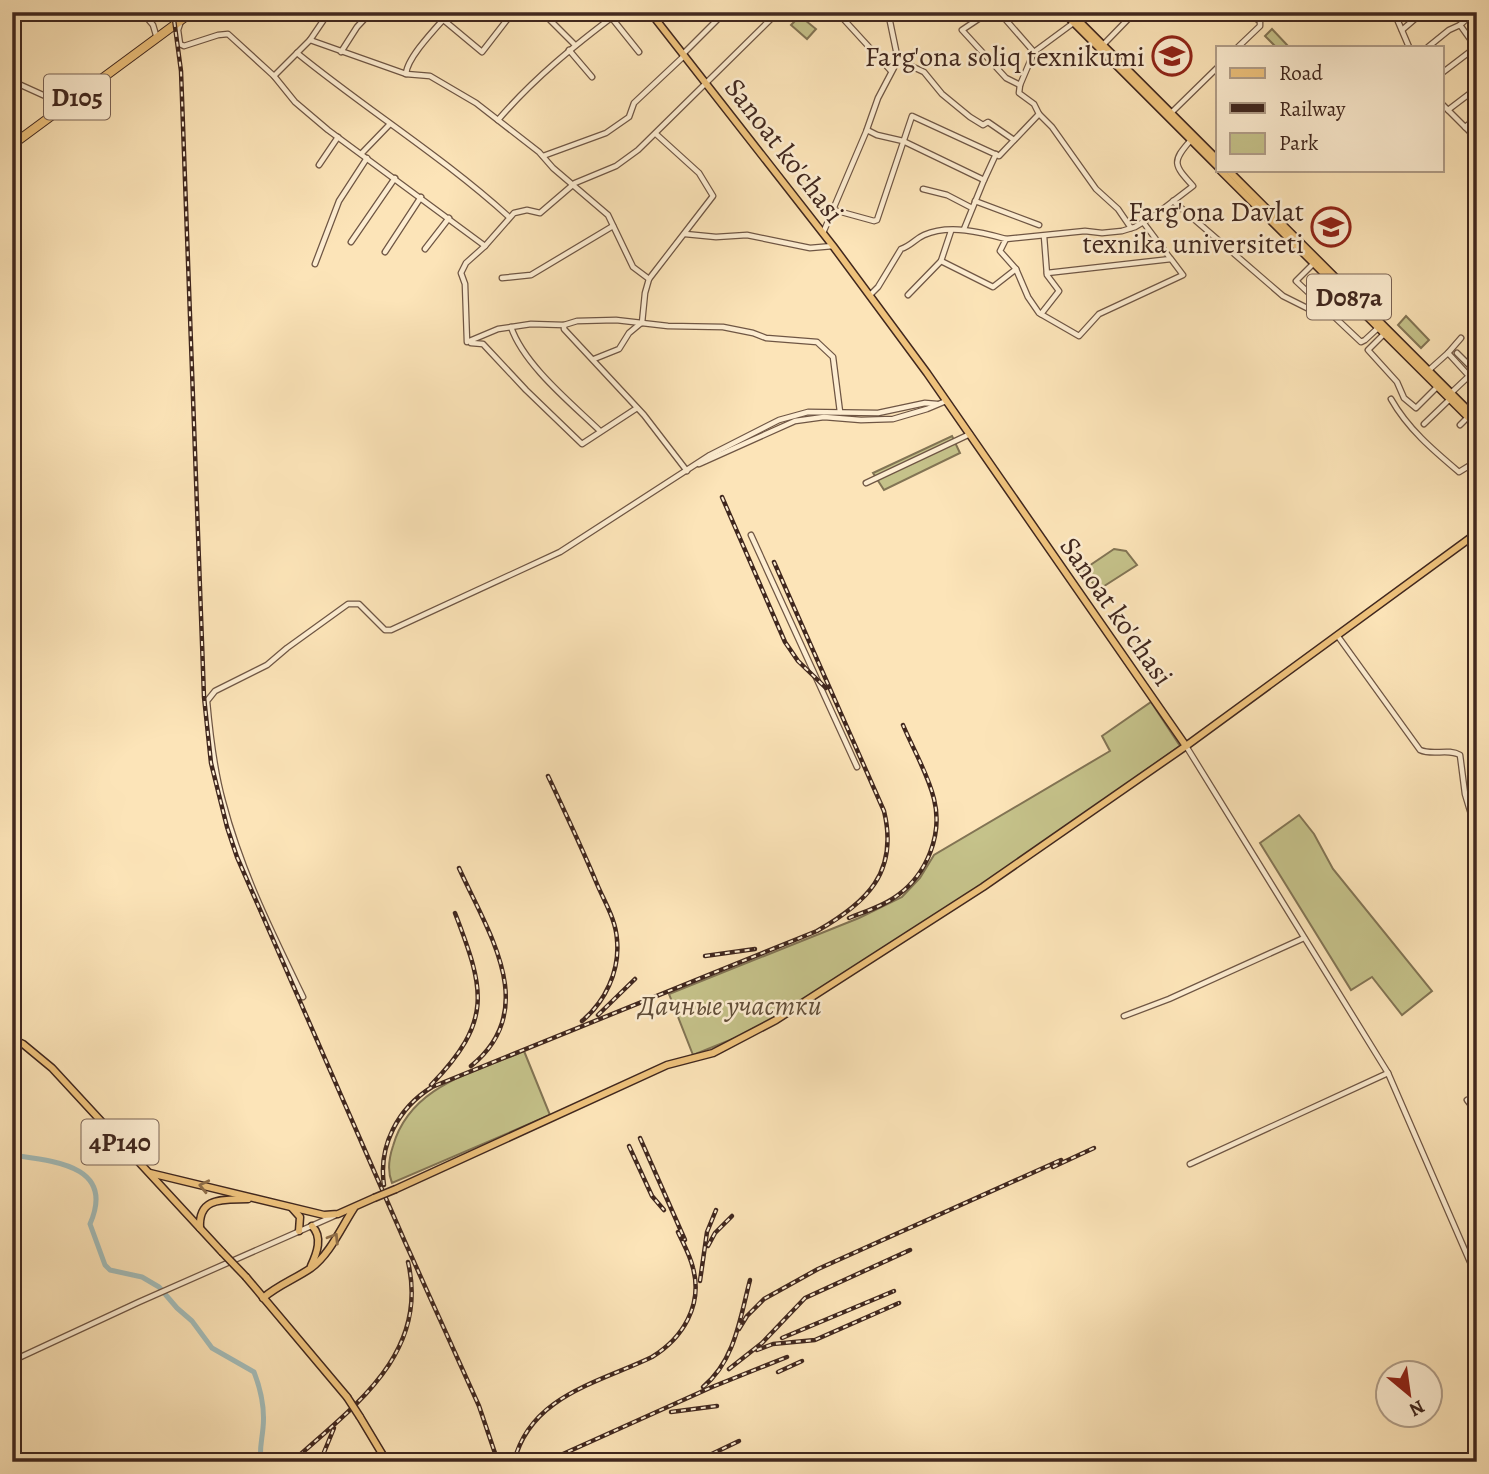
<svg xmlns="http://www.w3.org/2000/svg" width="1489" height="1474" font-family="Alegreya,serif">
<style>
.green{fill:#c5c28a;stroke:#827454;stroke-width:2}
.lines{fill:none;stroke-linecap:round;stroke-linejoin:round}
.river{stroke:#a3bcb9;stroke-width:5}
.minor-casing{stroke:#6f5644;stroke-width:7}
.major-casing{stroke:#40271e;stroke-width:9}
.highway-casing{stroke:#40271e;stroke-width:10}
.minor{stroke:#fdedd1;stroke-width:4.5}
.major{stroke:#eec27c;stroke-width:6}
.highway{stroke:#eec27c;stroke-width:8}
.rail-casing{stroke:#40271e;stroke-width:4.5}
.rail{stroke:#fdedd1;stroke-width:2;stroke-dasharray:5;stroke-linecap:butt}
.major-bridge-casing{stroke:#40271e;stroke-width:9;stroke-linecap:butt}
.major-bridge{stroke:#eec27c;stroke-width:6}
.oneway{stroke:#8e6d48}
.labels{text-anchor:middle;stroke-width:5;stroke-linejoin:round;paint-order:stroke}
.shield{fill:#fdedd1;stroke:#796254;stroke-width:2}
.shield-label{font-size:26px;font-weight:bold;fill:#40271e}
.poi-label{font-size:28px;fill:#40271e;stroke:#fdedd1;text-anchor:end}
.street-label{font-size:28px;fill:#40271e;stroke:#fdedd1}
.park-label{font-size:28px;font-style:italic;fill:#614e39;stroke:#fdedd1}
</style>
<rect width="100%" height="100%" fill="#fce4b8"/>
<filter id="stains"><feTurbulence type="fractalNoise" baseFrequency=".00286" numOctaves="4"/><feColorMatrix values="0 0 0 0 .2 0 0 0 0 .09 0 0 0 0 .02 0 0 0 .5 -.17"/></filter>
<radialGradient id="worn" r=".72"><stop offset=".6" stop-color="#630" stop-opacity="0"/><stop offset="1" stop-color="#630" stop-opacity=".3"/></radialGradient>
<g class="green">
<polygon points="800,16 816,29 807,39 791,25"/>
<polygon points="1272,29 1289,47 1276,47 1265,36"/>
<polygon points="1406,316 1429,340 1421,348 1398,325"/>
<polygon points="952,436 960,453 884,490 873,473"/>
<polygon points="1114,549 1126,551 1137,565 1098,590 1083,570"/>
<polygon points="1151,702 1180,746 956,905 755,1030 693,1055 669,994 859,918 902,897 920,878 934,855 1110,751 1102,736"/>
<polygon points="1299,815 1314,834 1333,869 1432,991 1402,1015 1372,977 1351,990 1260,843"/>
<path d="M524,1051L550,1115L392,1183C387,1171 389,1158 393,1146C410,1086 472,1073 524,1051Z"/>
</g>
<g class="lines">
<path class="river" d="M12,1155C53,1161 116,1165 90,1224L105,1265L110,1270L142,1277L159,1287L177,1308L192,1321L212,1348L254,1372C261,1390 265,1409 263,1428C262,1440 259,1450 261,1462"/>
<g class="minor-casing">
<g id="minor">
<polyline points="142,12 153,25 156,35"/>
<polyline points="434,12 482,52 513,12"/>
<polyline points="542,12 575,45"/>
<polyline points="607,12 639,52"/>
<polyline points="778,12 638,150 616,166 575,183 540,213 527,210 514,213 485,246 466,263 461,273 465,284 467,342 498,329 531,324 564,325 577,321 616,320 668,326 723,327 753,333 766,338 817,342 833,357 840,412"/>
<polyline points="837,12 891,71"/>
<polyline points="989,12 962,30 1006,78 1020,85 1034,52 1076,21"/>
<polyline points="999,12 1034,52"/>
<polyline points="1394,12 1409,47"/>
<polyline points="180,24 178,30 180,44 184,46 218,35 228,34 274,76 295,102 328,130 485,246"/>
<polyline points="1460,25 1471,15 1477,20"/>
<polyline points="1402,30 1423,12"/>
<polyline points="310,40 406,74 430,76 476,103 539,152 553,168 608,215 633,267 649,279"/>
<polyline points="1103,45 1135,12"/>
<polyline points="1238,47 1260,26 1260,21 1244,12"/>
<polyline points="1428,47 1449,30 1460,25 1475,46"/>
<polyline points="569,50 592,77"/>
<polyline points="341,52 357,27 371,12"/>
<path d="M297,53C367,110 443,157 509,217"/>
<polyline points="683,54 725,12"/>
<polyline points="898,60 924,72 942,94 970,117 983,125 988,122 1014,140"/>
<polyline points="1442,73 1476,47"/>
<path d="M406,74C407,57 438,26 450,12"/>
<polyline points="274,76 310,40 329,12"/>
<polyline points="12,81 65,105"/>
<polyline points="1442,104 1477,139"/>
<polyline points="1448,110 1477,88"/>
<polyline points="1171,113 1218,67"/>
<polyline points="1039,114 1052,127 1096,189 1118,209 1131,228"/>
<path d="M498,120C534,78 575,45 619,12"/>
<polyline points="1465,127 1477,118"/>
<polyline points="867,130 877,135 903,141 984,180 996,154"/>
<polyline points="362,153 390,124"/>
<polyline points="543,156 606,133 629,117 634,103 684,56"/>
<polyline points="319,165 338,137"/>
<polyline points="923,189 947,195 972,208"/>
<polyline points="975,201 1039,225"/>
<polyline points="1173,201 1283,296 1307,308"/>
<polyline points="834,210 874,221 877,220 912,116 999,156 1039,114 1034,104 1019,93 1020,85"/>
<polyline points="1143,222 1170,258"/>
<polyline points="964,229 984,180"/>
<polyline points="823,233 866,132 878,98 898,60 888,12"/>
<polyline points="685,234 716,237 747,235 810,248 833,246"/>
<path d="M1006,239L1085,231L1102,233L1122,231L1135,227L1155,215L1193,186C1174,165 1171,162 1191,140"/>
<polyline points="351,242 395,178"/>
<polyline points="425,249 449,218"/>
<polyline points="385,252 421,197"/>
<polyline points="941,261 993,287 1016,269"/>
<polyline points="1314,263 1296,281 1326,309 1342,292"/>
<polyline points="315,264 339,201 367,158"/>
<polyline points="502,278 531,275 613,226"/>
<path d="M870,295L878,287L901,249C912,245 915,239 924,235C949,224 981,232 1006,239L1000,251L1016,269L1028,297L1039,313L1079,336L1099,314L1183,275L1171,259L1047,273"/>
<polyline points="908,295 941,261 951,231"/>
<polyline points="1326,309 1361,342 1365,340 1379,327"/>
<polyline points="1041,314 1059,291 1047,275 1044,236"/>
<polyline points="642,323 645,293 649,279 713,196 699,173 656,134"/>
<polyline points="564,325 564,329 644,415 687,471"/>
<path d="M511,327C524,365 571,403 600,431"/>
<polyline points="1384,334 1368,350 1397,382 1404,398 1416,408 1438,386"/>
<polyline points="471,343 483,344 526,390 582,444 637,408"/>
<polyline points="1448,353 1461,338"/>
<polyline points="1457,353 1475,371"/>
<polyline points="594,359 619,349 629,333 641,323"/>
<polyline points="1429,370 1448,353 1469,376 1451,393"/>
<path d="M1391,399C1408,429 1433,450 1459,472L1477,461"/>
<polyline points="1468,410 1477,404"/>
<polyline points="1424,424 1450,399"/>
<polyline points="1460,425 1468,417"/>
<polyline points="699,464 795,421 824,417 861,420 893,419 927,409 946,401"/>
<polyline points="866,483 970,434"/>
<polyline points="751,535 857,767"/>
<path d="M1337,635L1420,750C1433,756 1448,748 1460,755L1465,794L1471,814V847L1477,887"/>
<polyline points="1186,746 1388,1073 1477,1278"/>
<polyline points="1476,813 1477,856"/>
<path d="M303,997C272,933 241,871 223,802C214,770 210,735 207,701L215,691L267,665L287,648L348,604H359L385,630H391L560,552L710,455L779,420L808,412L878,413L925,403L937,404"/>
<polyline points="1124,1016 1169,999 1304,938"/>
<polyline points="1467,1100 1477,1113"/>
<polyline points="1190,1164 1388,1073"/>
<polyline points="12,1361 139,1302 334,1216"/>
</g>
</g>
<g class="major-casing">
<g id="major">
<polyline points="650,12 833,246 927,373 1186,746"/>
<polyline points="1063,12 1218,167"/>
<polyline points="1070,12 1218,160"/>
<polyline points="1220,170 1477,426"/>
<polyline points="1228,170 1477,419"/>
<polyline points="12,1039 23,1044 52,1068 222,1252"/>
<polyline points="150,1173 324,1215 338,1214 374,1198"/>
<polyline points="396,1189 667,1065 713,1053 776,1020 983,887 1186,746 1477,533"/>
<polyline points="292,1208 300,1217 299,1231"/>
<path d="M200,1228C198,1196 224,1200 248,1199"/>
<path d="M311,1266C317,1253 323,1237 312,1226"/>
<polyline points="246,1277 347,1397"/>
<path d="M263,1298C278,1285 295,1279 311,1268C330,1254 341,1228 354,1208"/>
<polyline points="360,1417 387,1462"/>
</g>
</g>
<g class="highway-casing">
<polyline id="highway" points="12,145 192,12"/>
</g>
<use href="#minor" class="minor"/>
<use href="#major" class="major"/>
<use href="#highway" class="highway"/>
<g class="rail-casing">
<g id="rail">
<polyline points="173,12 181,71 204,697 211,763 227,827 237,857 405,1242 479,1406 498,1462"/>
<polyline points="722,497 785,642 798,661 826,688"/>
<path d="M548,776C565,812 582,848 597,884C605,903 616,920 617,940C620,971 605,1002 582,1021"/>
<path d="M459,868C487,931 542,1009 471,1066"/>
<path d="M849,918C866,911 884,906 898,895C927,874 943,834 934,799C928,774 913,749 903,725"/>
<polyline points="705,956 755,949"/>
<polyline points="598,1015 635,979"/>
<path d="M431,1085C493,1021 485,991 455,913"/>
<polyline points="640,1138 685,1240"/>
<polyline points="629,1146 652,1196 664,1210"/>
<polyline points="1053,1167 1094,1148"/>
<path d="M384,1185C378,1146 398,1108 432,1087L817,931C866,903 899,873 884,811L774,562"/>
<polyline points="708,1246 715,1233 732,1216"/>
<polyline points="700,1281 707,1232 716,1210"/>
<polyline points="739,1329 747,1316 764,1299 818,1269 1061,1160"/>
<polyline points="782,1338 894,1291"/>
<polyline points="757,1350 773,1344 815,1340 899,1303"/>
<polyline points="729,1369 762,1343 805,1298 910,1250"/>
<polyline points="778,1372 802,1361"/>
<path d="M703,1387C735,1361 740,1318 750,1280"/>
<polyline points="671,1412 717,1406"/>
<path d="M292,1462C351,1408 430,1355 408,1262"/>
<polyline points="320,1462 334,1428"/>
<path d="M514,1462C530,1396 598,1383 652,1357C683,1338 703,1305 693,1268C690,1255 683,1243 678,1232"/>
<polyline points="551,1462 563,1454 712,1387 787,1357"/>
<polyline points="695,1462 739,1441"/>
</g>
</g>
<use href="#rail" class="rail"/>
<g class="major-bridge-casing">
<g id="major-bridge">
<polyline points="374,1198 396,1189"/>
<polyline points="222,1252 246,1277"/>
<polyline points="347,1397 360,1417"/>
</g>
</g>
<use href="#major-bridge" class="major-bridge"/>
</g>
<defs><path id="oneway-chevron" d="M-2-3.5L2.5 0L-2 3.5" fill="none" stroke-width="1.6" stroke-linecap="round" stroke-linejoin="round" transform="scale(1.75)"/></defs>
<g class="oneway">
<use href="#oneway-chevron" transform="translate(204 1186) rotate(-167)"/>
<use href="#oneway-chevron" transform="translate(334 1238) rotate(-58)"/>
</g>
<defs>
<g id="university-ring" transform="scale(2.0125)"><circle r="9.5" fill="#fdedd1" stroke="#8f2418" stroke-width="1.5"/><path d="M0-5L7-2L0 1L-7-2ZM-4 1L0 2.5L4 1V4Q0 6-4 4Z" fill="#8f2418"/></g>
</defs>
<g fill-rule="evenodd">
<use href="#university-ring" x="1172" y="56"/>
<use href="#university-ring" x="1331" y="227"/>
</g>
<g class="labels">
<g class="shield">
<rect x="44" y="74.5" width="66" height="45" rx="5"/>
<rect x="1307" y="274.5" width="84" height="45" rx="5"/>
<rect x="81.5" y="1119.5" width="77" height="45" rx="5"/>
</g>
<g class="shield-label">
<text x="77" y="106">D105</text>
<text x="1349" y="306">D087a</text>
<text x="120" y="1151">4P140</text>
</g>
<g class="poi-label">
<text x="1145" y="66">Farg'ona soliq texnikumi</text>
<text x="1304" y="221">Farg'ona Davlat<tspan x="1304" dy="32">texnika universiteti</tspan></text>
</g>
<g class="street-label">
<text transform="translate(785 150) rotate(52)" y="10">Sanoat ko'chasi</text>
<text transform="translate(1117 611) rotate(55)" y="10">Sanoat ko'chasi</text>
</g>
<g class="park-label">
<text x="730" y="1015">Дачные участки</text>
</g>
</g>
<rect width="1489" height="1474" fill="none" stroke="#fce4b8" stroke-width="42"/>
<rect x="14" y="14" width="1461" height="1446" fill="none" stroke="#40271e" stroke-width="3.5"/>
<rect x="21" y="21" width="1447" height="1432" fill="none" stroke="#40271e" stroke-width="2"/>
<rect x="1216" y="46" width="228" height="126" fill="#fdedd1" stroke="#b19e89" stroke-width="2"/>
<rect x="1230" y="68" width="35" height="10" fill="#eec27c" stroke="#b19e89" stroke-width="2"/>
<text x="1279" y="80" font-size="21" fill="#40271e">Road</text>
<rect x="1230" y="103" width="35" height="10" fill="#40271e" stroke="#b19e89" stroke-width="2"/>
<text x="1279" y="116" font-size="21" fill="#40271e">Railway</text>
<rect x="1230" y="133" width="35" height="21" fill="#c5c28a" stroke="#b19e89" stroke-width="2"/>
<text x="1279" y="150" font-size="21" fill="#40271e">Park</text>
<g transform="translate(1409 1394) rotate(151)"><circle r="33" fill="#fdedd1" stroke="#b19e89" stroke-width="2"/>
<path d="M0-5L12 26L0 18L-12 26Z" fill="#8f2418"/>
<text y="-10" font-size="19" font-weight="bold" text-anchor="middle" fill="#40271e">N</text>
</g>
<rect width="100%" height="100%" filter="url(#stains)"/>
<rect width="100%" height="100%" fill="url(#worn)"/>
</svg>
